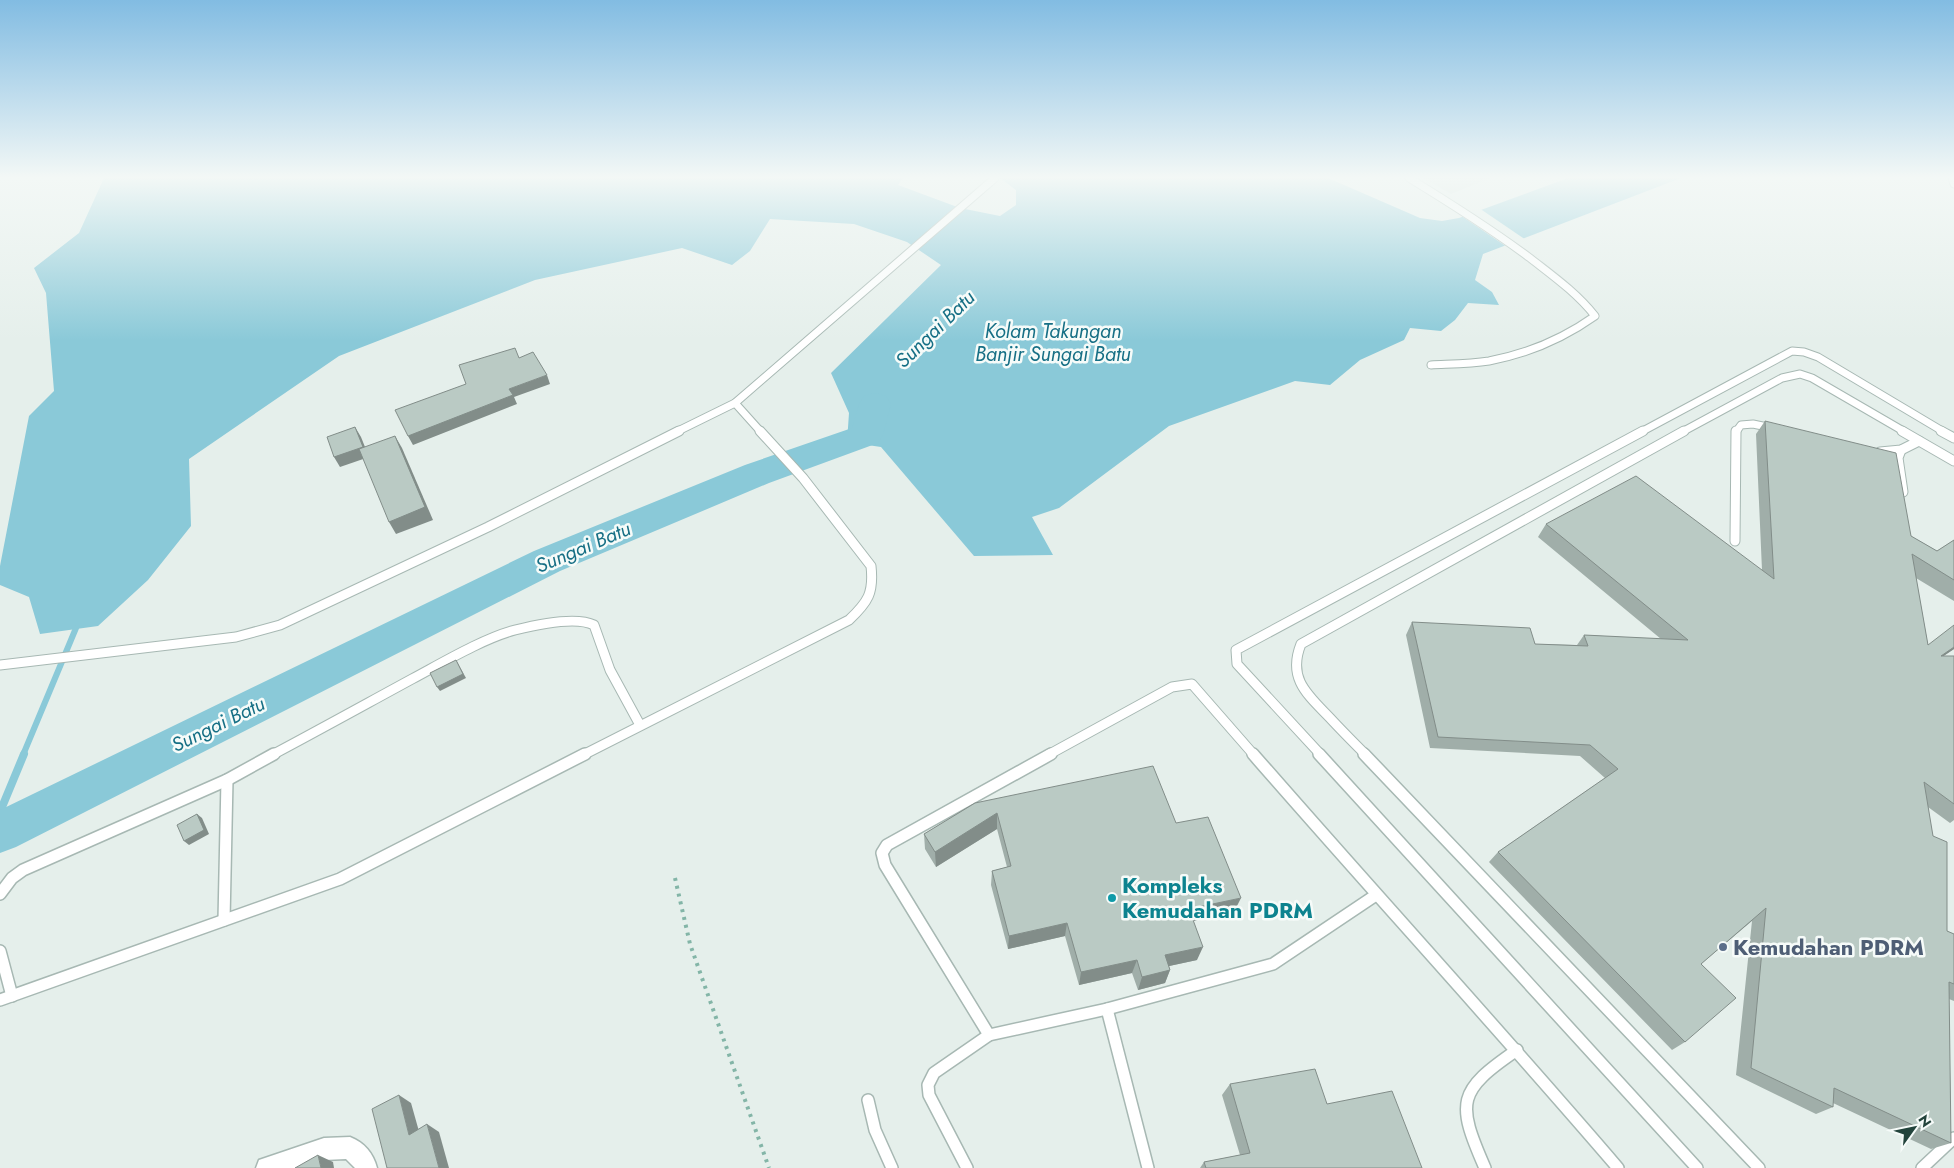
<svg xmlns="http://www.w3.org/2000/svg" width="1954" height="1168" font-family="Jost,sans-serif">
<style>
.built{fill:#d3dfda}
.water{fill:#8ac9d8}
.pier{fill:#e5efeb}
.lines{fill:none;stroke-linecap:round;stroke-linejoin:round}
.stream-far1{stroke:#8ac9d8;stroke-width:6}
.stream{stroke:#8ac9d8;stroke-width:8}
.river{fill:#8ac9d8;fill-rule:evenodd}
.lane-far2-casing{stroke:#a7b8b3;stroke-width:9}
.lane-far1-casing{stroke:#a7b8b3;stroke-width:11}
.lane-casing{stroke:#a7b8b3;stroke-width:14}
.street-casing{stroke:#a7b8b3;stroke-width:3}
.path{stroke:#83b5a7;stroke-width:4;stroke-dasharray:3 5;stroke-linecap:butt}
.lane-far2{stroke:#fff;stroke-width:7}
.lane-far1{stroke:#fff;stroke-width:9}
.lane{stroke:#fff;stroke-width:11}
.street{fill:#fff;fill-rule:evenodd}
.wall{fill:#a0aea9}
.shaded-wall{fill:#828d89}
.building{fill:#bacac4;stroke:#828d89}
.culture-dot{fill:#0f9aa8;stroke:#f6fbf9;stroke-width:2}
.service-dot{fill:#5c6f8a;stroke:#f6fbf9;stroke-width:2}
.labels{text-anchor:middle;stroke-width:5;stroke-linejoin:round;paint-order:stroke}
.water-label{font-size:20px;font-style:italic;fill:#166f85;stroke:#f6fbf9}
.near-culture-label{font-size:22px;font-weight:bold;fill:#0d838f;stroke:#f6fbf9;text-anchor:start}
.near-service-label{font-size:22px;font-weight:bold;fill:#4e5e75;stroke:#f6fbf9;text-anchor:start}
</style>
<rect width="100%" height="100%" fill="#e5efeb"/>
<polygon class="built" points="1424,178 1490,178 1451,194"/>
<polygon class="water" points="104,178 903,178 898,185 960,208 1000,216 1016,205 1016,190 1000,178 1328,178 1420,218 1442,221 1459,218 1568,178 1681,178 1483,254 1475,280 1492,292 1499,305 1468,303 1455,320 1441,331 1410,328 1404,340 1360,360 1330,385 1295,381 1169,426 1059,508 1032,517 1053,555 974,556 881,447 847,442 849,413 831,373 941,265 907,242 854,224 770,219 750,251 732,265 682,248 535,280 339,356 189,459 191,526 148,580 98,626 40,634 29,597 0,585 0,566 29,416 54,391 46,293 34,268 79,233"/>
<polygon class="pier" points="1479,208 1526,240 1507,247 1460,215"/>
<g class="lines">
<polyline class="stream-far1" points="23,755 76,628"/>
<polyline class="stream" points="0,812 24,754"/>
<polygon class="river" points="875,393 886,396 891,404 883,435 878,443 769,483 560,571 16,847 0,853 0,810 534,551 745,465 852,428 859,404 864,396"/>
<g class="lane-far2-casing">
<g id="lane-far2">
<path d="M1409,178C1450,203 1491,229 1530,258C1553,276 1577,293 1595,316C1564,338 1526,354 1489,361C1470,364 1450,364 1431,365"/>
<polyline points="1952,178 1954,184"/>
<polyline points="735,403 761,432"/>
<polyline points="676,432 735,403 995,178"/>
<polyline points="1641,432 1792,351 1804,352 1818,357 1944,432"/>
<polyline points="1682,432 1782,378 1800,374 1812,378 1905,432"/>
<polyline points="1736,432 1741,425 1753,424 1772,428"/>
</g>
</g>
<g class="lane-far1-casing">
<g id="lane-far1">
<polyline points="1902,431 1954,461"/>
<polyline points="1941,431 1954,438"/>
<polyline points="1901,450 1898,458 1903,492"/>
<polyline points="1880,452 1901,450 1919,441"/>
<polyline points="1735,541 1736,431"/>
<polyline points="0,665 236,637 280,625 488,527 679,431"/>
<path d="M272,755C319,730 366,704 412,679C442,663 484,638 515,630C535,625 576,616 594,625L610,670L640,725"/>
<path d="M583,755L849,620C868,602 874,593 871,566L803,478L760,431"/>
<polyline points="1048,755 1172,687 1192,684 1254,755"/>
<polyline points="1321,755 1237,664 1236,650 1643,431"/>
<path d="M1366,755C1354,743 1342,731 1330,718C1308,695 1287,679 1301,644L1684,431"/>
</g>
</g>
<g class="lane-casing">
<g id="lane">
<path d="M1253,754C1374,893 1498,1028 1618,1168"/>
<polyline points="1319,754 1697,1168"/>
<polyline points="1364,754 1759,1168"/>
<polyline points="0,894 12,878 23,870 227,780 274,754"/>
<polyline points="224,920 227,780"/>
<polyline points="0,951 12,996"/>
<polyline points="0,1000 340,879 585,754"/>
<polyline points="1107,1009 1148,1168"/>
<polyline points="989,1035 885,865 882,853 887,845 1051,754"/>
<polyline points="868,1100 875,1130 892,1168"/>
<polyline points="967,1168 929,1095 928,1085 934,1073 989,1035 1107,1009 1273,964 1376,895"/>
<path d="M1485,1168C1456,1102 1457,1091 1517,1050"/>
<polyline points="1922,1168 1954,1138"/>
</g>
</g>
<g class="street-casing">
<path id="street" d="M350,1137C365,1143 373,1153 377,1168H355L346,1159L324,1160L299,1168H256L259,1160L324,1138Z"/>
</g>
<polyline class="path" points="675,878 690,944 769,1168"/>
<use href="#lane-far2" class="lane-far2"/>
<use href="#lane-far1" class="lane-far1"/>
<use href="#lane" class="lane"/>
<use href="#street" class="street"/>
</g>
<g class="wall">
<polygon points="1765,421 1911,536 1937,551 1954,540 1954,601 1916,578 1928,645 1954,649 1943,656 1954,656 1954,820 1950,823 1928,807 1947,931 1954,934 1954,1001 1949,999 1951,1143 1931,1149 1833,1103 1833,1107 1816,1114 1736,1075 1752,921 1701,964 1685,1042 1672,1050 1489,862 1498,852 1605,778 1580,756 1430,748 1406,635 1412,622 1535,644 1577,645 1584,635 1661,639 1538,537 1546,524 1762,570 1756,434"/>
<polygon points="975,803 1176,823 1234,912 1193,921 1197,960 1169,966 1170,970 1165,983 1138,990 1132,973 1079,985 1065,936 1008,949 991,885 992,871 1007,867 997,829 936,867 925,849 924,834"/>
<polygon points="1230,1084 1327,1104 1422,1168 1200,1168 1204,1162 1240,1155 1222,1095"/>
</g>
<g class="shaded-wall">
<polygon points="547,375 550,384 514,397 517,404 413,445 408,436 509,389"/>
<polygon points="355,427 361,437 369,457 340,467 334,457"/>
<polygon points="395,436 402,448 433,520 396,534 389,522"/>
<polygon points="1954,647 1954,649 1926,668 1941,656"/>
<polygon points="456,660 466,678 440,691 437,687"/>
<polygon points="997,813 997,829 936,867 935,852"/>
<polygon points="197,814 202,818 209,834 189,845 184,841"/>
<polygon points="1241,898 1234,912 1184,923 1189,909"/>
<polygon points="1067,923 1065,936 1008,949 1009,936"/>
<polygon points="1203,947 1197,960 1160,968 1165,955"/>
<polygon points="1137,960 1132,973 1079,985 1081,972"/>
<polygon points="1170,970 1165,983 1138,990 1142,977"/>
<polygon points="399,1095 411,1103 422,1142 409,1135"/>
<polygon points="427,1124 439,1132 449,1168 439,1168"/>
<polygon points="318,1155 333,1162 334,1168 321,1168"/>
</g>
<g class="building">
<polygon points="515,348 519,358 533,352 547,375 509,389 513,395 408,436 395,410 466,384 459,365"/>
<polygon points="1765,421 1896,453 1911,536 1937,551 1954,540 1954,580 1912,554 1928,645 1954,625 1954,647 1941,656 1954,656 1954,804 1924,782 1933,836 1947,842 1947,931 1954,934 1954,984 1949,982 1951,1143 1834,1088 1833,1107 1751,1068 1766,908 1701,964 1736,998 1685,1042 1498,852 1618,769 1590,745 1438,737 1412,622 1530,628 1535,644 1588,646 1584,635 1688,640 1546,524 1636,476 1774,579"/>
<polygon points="355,427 363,447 334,457 327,437"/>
<polygon points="395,436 425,507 389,522 359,449"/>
<polygon points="456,660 463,674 437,687 430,673"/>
<polygon points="1153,766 1176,823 1208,817 1241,898 1189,909 1203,947 1165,955 1170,970 1142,977 1137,960 1081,972 1067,923 1009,936 992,871 1011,866 997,813 935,852 924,834 975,803"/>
<polygon points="197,814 204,830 184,841 177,825"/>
<polygon points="1315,1069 1327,1104 1392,1091 1422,1168 1206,1168 1204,1162 1250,1153 1230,1084"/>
<polygon points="399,1095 409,1135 427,1124 439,1168 387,1168 372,1109"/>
<polygon points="318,1155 321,1168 295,1168"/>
</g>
<linearGradient id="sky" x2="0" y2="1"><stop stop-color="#82bce2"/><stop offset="0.52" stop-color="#f3f8f6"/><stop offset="1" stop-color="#f3f8f6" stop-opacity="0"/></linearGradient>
<rect width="1954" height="341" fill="url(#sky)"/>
<circle class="culture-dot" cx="1112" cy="898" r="5"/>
<circle class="service-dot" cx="1723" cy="947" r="5"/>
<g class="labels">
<g class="water-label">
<text transform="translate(935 329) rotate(-44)" y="7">Sungai Batu</text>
<text x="1053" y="338">Kolam Takungan<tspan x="1053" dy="23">Banjir Sungai Batu</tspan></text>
<text transform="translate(583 547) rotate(-23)" y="7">Sungai Batu</text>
<text transform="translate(218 724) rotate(-26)" y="7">Sungai Batu</text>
</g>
<g class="near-culture-label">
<text x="1122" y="893">Kompleks<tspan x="1122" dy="25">Kemudahan PDRM</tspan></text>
</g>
<g class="near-service-label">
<text x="1733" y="955">Kemudahan PDRM</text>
</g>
</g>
<g transform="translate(1914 1128) rotate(57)" stroke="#f6fbf9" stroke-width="4" paint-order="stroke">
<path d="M0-4L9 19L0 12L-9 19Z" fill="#22433b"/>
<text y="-8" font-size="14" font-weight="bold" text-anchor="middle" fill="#22433b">N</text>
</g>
</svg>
